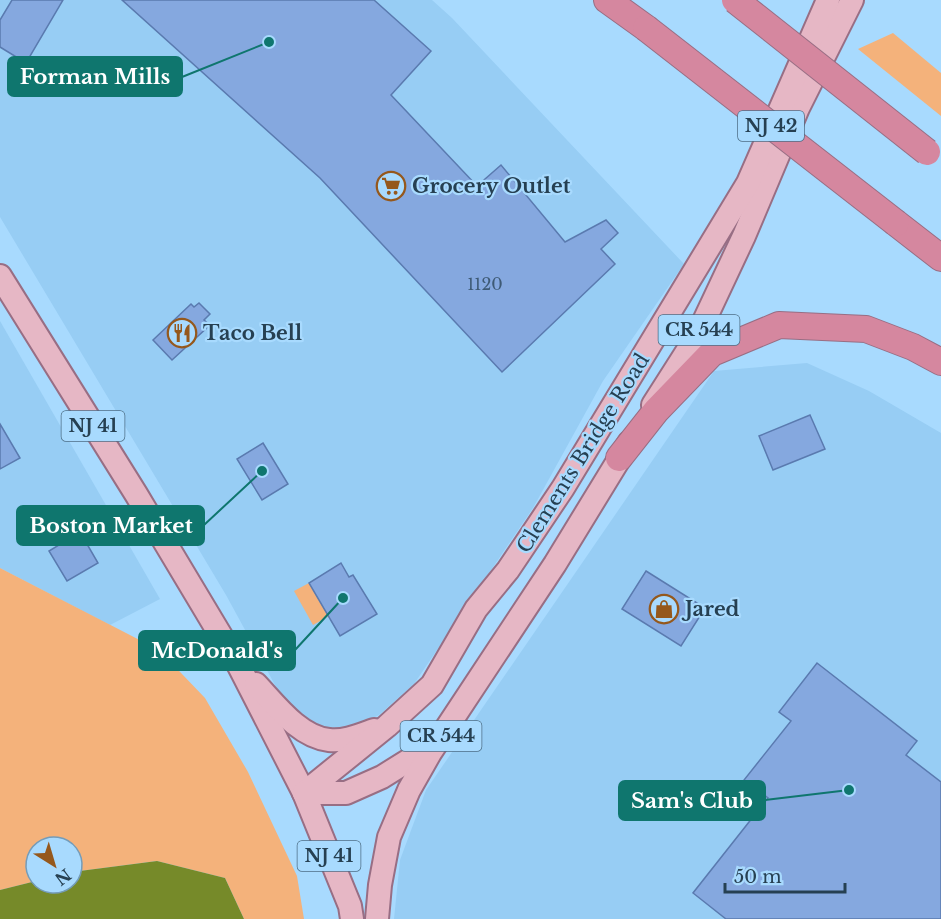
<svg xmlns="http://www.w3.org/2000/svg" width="941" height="919" font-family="'Libre Baskerville',serif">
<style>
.built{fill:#97cdf4}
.green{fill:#f4b27b}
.water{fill:#768a29}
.building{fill:#85a8df;stroke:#5a7aaf;stroke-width:1.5}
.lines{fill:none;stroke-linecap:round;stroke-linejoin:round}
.major-casing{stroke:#986e84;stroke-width:26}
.highway-casing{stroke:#986e84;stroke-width:28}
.major{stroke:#e6b7c5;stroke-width:22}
.highway{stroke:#d5879f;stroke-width:26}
.highway-bridge-casing{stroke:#986e84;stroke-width:28;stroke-linecap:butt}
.highway-bridge{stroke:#d5879f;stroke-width:26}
.labels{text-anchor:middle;stroke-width:4.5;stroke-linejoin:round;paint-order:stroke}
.number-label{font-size:16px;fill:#3e5a75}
.shield{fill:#a8dafe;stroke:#4d6e86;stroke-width:1.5}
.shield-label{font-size:18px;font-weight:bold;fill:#264052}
.poi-label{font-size:20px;font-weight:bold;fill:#264052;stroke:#a8dafe;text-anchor:start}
.street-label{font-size:20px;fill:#264052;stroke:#a8dafe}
.leader{fill:none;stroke:#0f766e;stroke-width:2}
.callout-dot{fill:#0f766e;stroke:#a8dafe;stroke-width:2}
.callout{fill:#0f766e;stroke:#0f766e;stroke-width:2}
.callout-label{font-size:21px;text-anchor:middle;font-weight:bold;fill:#fff}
</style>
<rect width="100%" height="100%" fill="#a8dafe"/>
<g class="built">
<polygon points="0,0 432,0 452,18 684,264 603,381 533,508 414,684 379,715 346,733 309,727 287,707 226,595 0,217"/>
<polygon points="0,321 160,599 110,625 0,568"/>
<polygon points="807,363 869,391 941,433 941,919 394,919 400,860 426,790 714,371"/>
</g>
<g class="green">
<polygon points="893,33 941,73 941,116 858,49"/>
<polygon points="0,568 159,650 205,698 248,772 297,876 304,919 244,919 225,878 157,861 72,872 72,847 36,847 36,881 0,890"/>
<polygon points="309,583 329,616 313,625 294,591"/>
</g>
<polygon class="water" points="157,861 225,878 244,919 0,919 0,890 36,881 36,883 72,883 72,872"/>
<g class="building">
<polygon points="12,0 63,0 26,63 0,47 0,20"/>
<polygon points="122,0 374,0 431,51 391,95 477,186 501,165 565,242 606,220 618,233 601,249 615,264 502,372 320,178"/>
<polygon points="199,303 210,314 204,320 210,325 172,360 153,340 191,304 194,307"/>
<polygon points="810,415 825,449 773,470 759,436"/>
<polygon points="0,424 20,458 0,469"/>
<polygon points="263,443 288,484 262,500 237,459"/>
<polygon points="80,532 98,563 67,581 49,551"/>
<polygon points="341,563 349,577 353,575 377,614 340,636 309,583"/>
<polygon points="646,571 705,608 681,646 622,609"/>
<polygon points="817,663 917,741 906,755 941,782 941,919 726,919 693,893 768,798 744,780 791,721 779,712"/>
</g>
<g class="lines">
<g class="major-casing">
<g id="major">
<polyline points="0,276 136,494 239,666 304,793 350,906 352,919"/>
<polyline points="653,405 697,336 744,236 798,108 852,0"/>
<path d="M256,684C275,704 299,737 329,740C344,742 360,735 374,730"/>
<polyline points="304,793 387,726 432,685 476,609 508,570 563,488 748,183 828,0"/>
<polyline points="304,793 346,793 382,777 414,757 429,743"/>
<polyline points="377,919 380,885 389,837 409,790 430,753 555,564 629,443"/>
</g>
</g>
<g class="highway-casing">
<g id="highway">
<polyline points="607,0 646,28"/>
<polyline points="896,223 941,258"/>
<polyline points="619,458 656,411 712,353 779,325 866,329 913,347 941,362"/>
</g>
</g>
<use href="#major" class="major"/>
<use href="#highway" class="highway"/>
<g class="highway-bridge-casing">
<g id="highway-bridge">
<polyline points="735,0 927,152"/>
<polyline points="646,28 896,223"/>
</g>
</g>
<use href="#highway-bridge" class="highway-bridge"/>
</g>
<defs>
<g id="supermarket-ring" transform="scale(1.5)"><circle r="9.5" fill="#a8dafe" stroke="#95581c" stroke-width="1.5"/><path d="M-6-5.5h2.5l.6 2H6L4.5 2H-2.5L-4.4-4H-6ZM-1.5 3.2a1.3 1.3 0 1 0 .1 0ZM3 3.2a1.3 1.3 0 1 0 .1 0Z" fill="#95581c"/></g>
<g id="restaurant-ring" transform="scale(1.5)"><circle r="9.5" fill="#a8dafe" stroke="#95581c" stroke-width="1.5"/><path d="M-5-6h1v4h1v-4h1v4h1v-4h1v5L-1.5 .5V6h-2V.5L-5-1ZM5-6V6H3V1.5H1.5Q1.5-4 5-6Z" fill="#95581c"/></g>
<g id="shop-ring" transform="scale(1.5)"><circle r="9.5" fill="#a8dafe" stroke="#95581c" stroke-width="1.5"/><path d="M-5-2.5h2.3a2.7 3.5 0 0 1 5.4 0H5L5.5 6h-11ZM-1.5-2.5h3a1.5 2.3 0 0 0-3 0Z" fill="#95581c"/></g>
</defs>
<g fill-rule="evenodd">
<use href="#supermarket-ring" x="391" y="186"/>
<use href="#restaurant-ring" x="182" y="333"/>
<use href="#shop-ring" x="664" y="609"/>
</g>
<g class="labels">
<g class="number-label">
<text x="485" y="290">1120</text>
</g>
<g class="shield">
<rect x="738" y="111" width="66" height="30" rx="4.5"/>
<rect x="658.5" y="315" width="81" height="30" rx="4.5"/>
<rect x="61.5" y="411" width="63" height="30" rx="4.5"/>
<rect x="400.5" y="721" width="81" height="30" rx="4.5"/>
<rect x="297.5" y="841" width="63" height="30" rx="4.5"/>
</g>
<g class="shield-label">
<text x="771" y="132">NJ 42</text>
<text x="699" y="336">CR 544</text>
<text x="93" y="432">NJ 41</text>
<text x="441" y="742">CR 544</text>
<text x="329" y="862">NJ 41</text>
</g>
<g class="poi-label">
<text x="412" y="193">Grocery Outlet</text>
<text x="203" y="340">Taco Bell</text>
<text x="685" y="616">Jared</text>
</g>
<g class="street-label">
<text transform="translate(583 453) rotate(-58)" y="7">Clements Bridge Road</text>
</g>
</g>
<path class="leader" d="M269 42L182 77M262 471L204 525M343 598L295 650M849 790L765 800"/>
<g class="callout-dot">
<circle cx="269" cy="42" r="6"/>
<circle cx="262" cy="471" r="6"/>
<circle cx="343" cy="598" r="6"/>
<circle cx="849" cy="790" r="6"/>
</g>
<g class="callout">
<rect x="8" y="57" width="174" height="39" rx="6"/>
<rect x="17" y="506" width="187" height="39" rx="6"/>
<rect x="139" y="631" width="156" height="39" rx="6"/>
<rect x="619" y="781" width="146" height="39" rx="6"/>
</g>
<g class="callout-label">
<text x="95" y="84">Forman Mills</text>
<text x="111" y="533">Boston Market</text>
<text x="217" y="658">McDonald's</text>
<text x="692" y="808">Sam's Club</text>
</g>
<g transform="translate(54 865) rotate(143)"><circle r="28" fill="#a8dafe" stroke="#749cb9" stroke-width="1.5"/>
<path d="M0-4.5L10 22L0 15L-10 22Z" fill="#95581c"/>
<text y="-9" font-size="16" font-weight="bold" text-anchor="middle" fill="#264052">N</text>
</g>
<path d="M725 883v9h120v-9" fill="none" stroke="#264052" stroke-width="3"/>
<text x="734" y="883" font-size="18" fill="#264052" stroke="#a8dafe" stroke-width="4.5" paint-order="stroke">50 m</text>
</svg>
